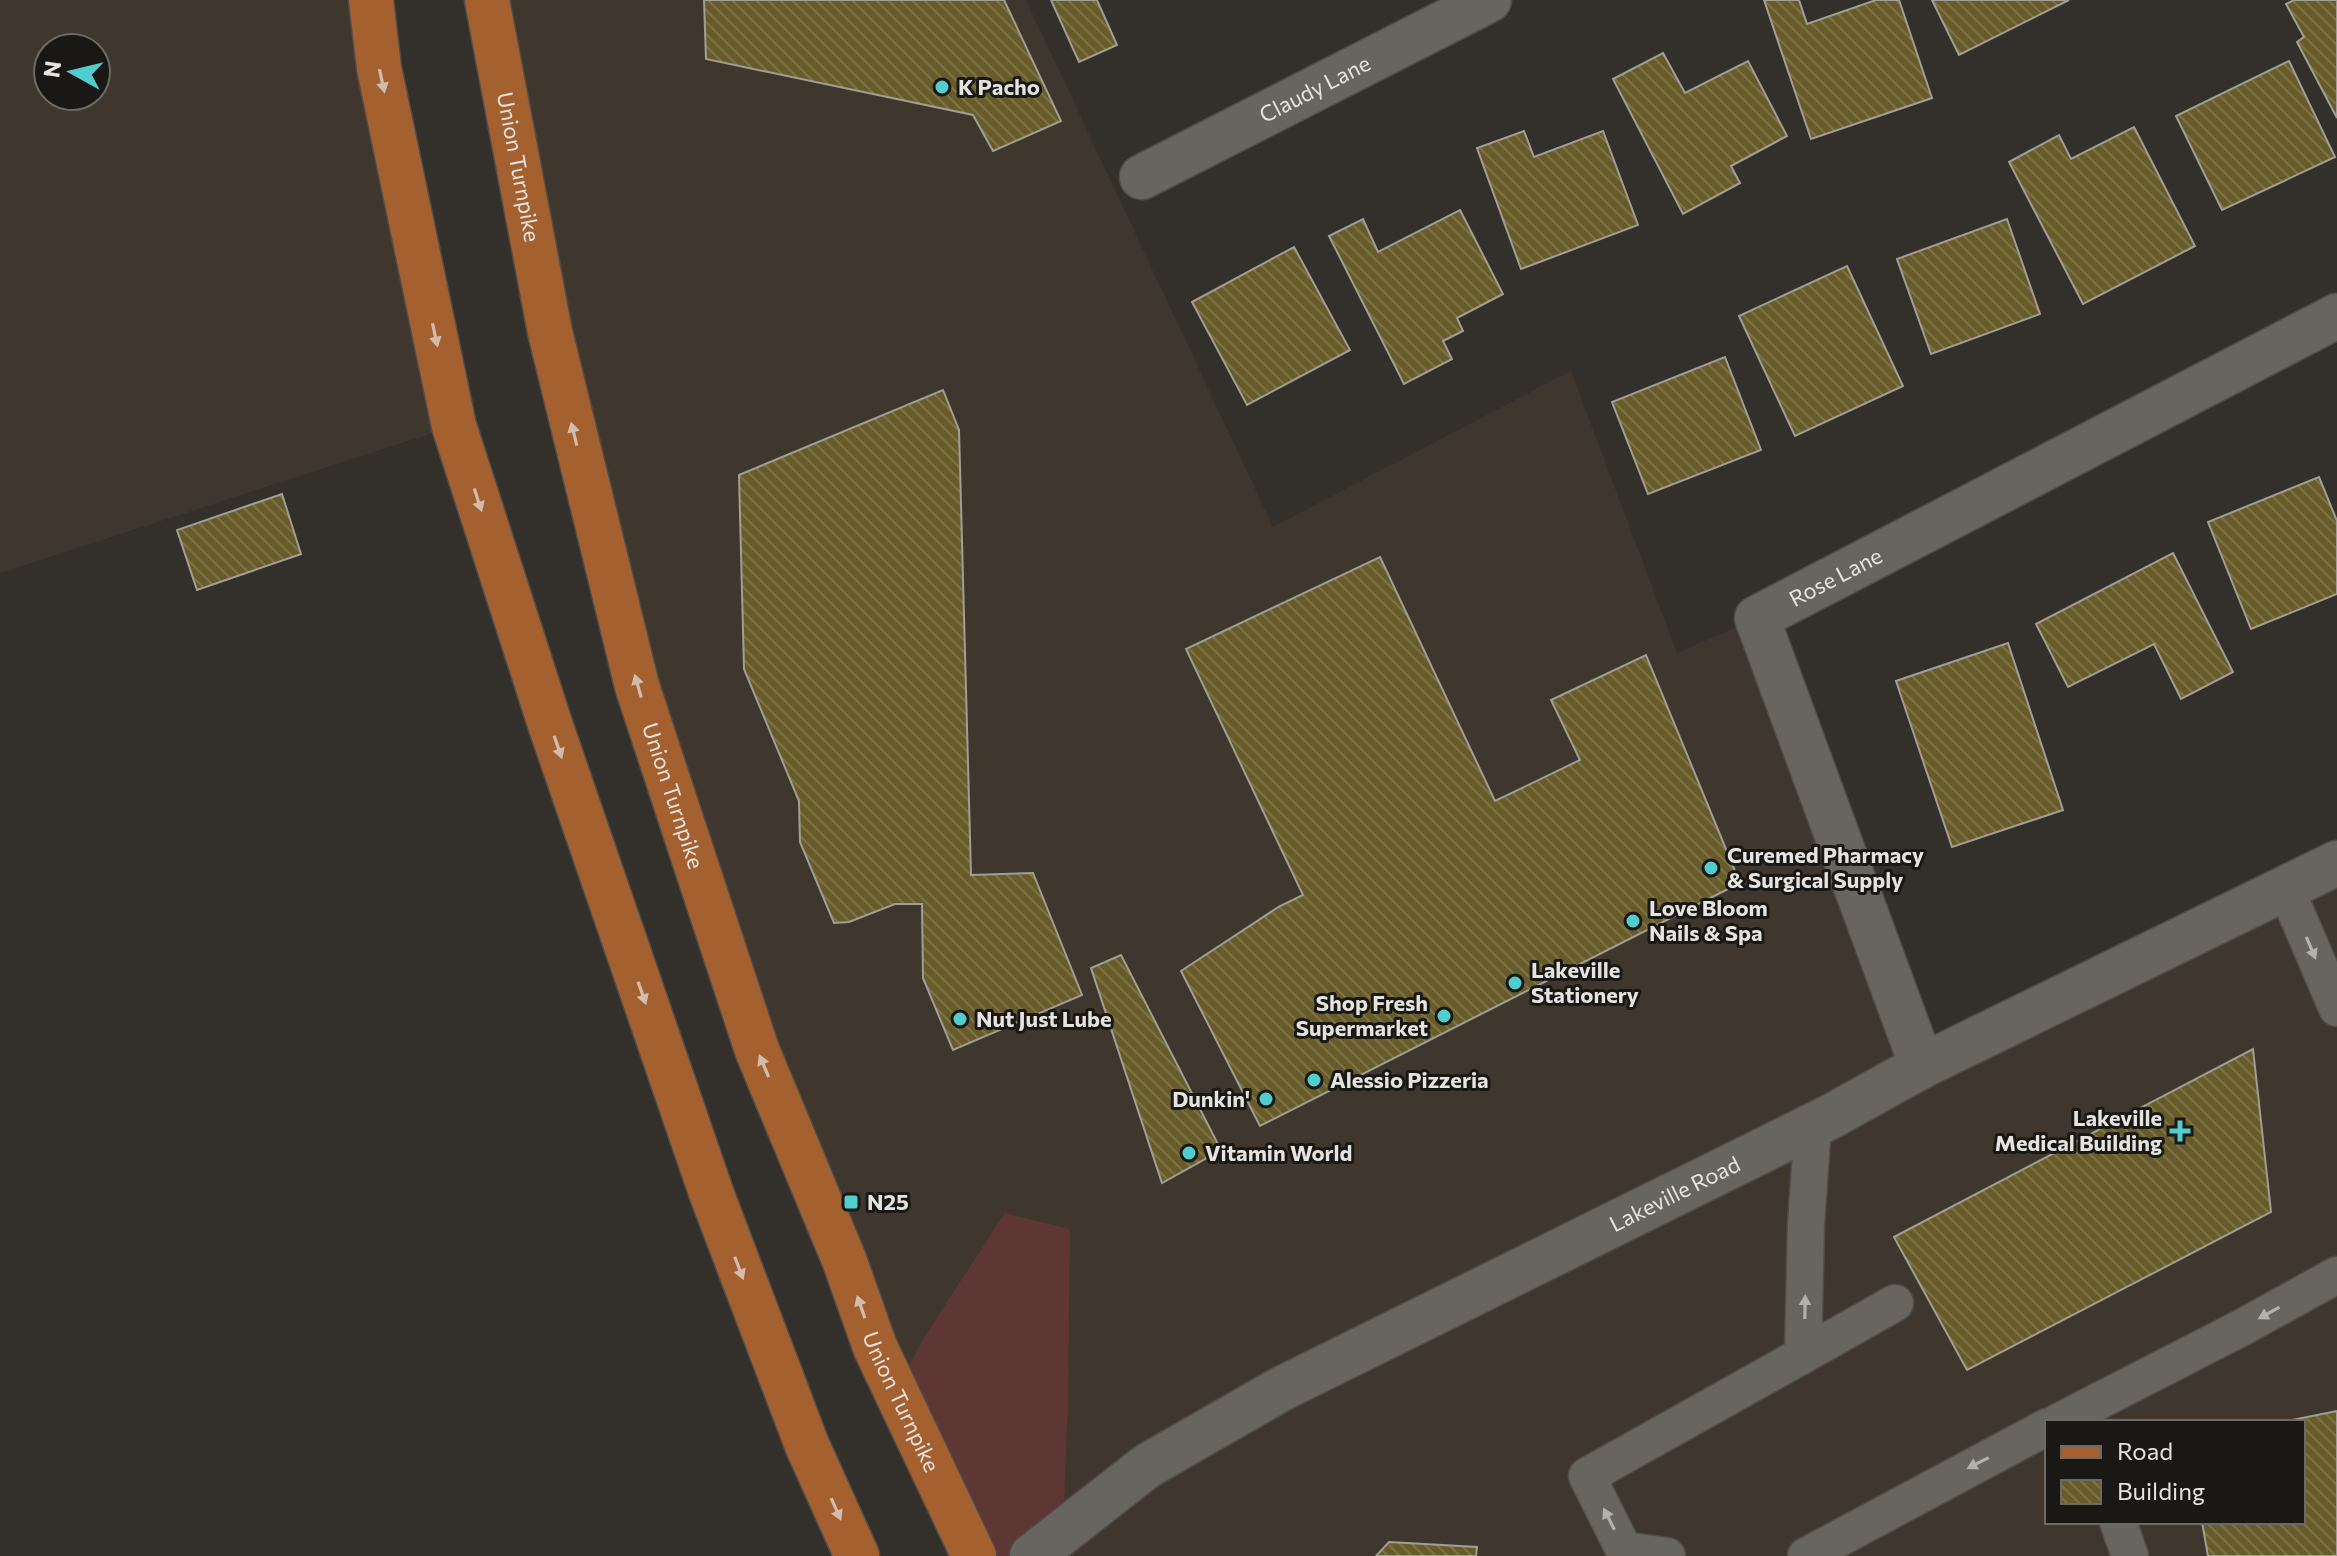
<svg xmlns="http://www.w3.org/2000/svg" width="2337" height="1556" font-family="Commissioner,sans-serif">
<style>
.built{fill:#3f372d;fill-rule:evenodd}
.grass{fill:#5e3634}
.building{fill:url(#building-back-hatch);stroke:#a09e97;stroke-width:2}
.lines{fill:none;stroke-linecap:round;stroke-linejoin:round}
.service-casing{stroke:#504c49;stroke-width:39}
.minor-casing{stroke:#504c49;stroke-width:47}
.secondary-casing{stroke:#504c49;stroke-width:47}
.primary-casing{stroke:#504c49;stroke-width:47}
.service{stroke:#68645e;stroke-width:36}
.minor{stroke:#68645e;stroke-width:44}
.secondary{stroke:#68645e;stroke-width:44}
.primary{stroke:#a4602f;stroke-width:44}
.oneway{fill:#d2bcac}
.oneway2{fill:#b4b1ad}
.poi-dot{fill:#52cdcf;stroke:#191815;stroke-width:3}
.labels{text-anchor:middle;stroke-width:6;stroke-linejoin:round;paint-order:stroke}
.poi-label{font-size:22px;font-weight:bold;fill:#e6e4e1;stroke:#191815;text-anchor:start}
.street-label{font-size:22px;fill:#e6e4e1;stroke:#191815}
</style>
<defs>
<pattern id="building-back-hatch" width="6" height="6" patternUnits="userSpaceOnUse" patternTransform="scale(2)"><rect width="6" height="6" fill="#675c29"/><path d="M-1 5l2 2M0 0l6 6M5-1l2 2" fill="none" stroke="#7d7348"/></pattern>
</defs>
<rect width="100%" height="100%" fill="#332f2b"/>
<g class="built">
<path d="M0,0H371L454,426L0,573ZM48,48H96V96H48Z"/>
<path d="M487,0H1026L1273,527L1571,371L1677,653L1757,618L1922,1066L2337,863V1556H974L637,686ZM2047,1422H2303V1522H2047Z"/>
</g>
<polygon class="grass" points="1005,1213 1070,1229 1068,1400 1063,1531 1030,1556 969,1556 895,1389 930,1328"/>
<g class="building">
<polygon points="704,0 1004,0 1061,121 993,151 973,115 706,59"/>
<polygon points="1051,0 1097,0 1117,45 1079,62"/>
<polygon points="1764,0 1799,0 1807,24 1876,0 1899,0 1932,98 1811,139"/>
<polygon points="1932,0 2069,0 1959,55"/>
<polygon points="2294,0 2337,0 2337,118 2297,42 2304,37 2286,4"/>
<polygon points="1663,53 1685,93 1748,61 1787,136 1731,166 1740,183 1683,214 1613,79"/>
<polygon points="2289,61 2335,157 2222,210 2176,116"/>
<polygon points="2134,127 2195,246 2083,304 2009,162 2059,135 2071,159"/>
<polygon points="1524,131 1534,157 1603,131 1638,225 1521,269 1477,148"/>
<polygon points="1460,210 1503,294 1457,318 1463,331 1443,341 1452,359 1404,384 1329,236 1363,219 1378,252"/>
<polygon points="2007,219 2040,314 1931,354 1897,259"/>
<polygon points="1294,247 1350,350 1247,405 1192,302"/>
<polygon points="1847,266 1903,386 1795,436 1739,316"/>
<polygon points="1725,357 1761,450 1648,494 1612,402"/>
<polygon points="943,390 959,430 971,875 1033,873 1082,995 953,1050 923,978 922,904 895,904 849,922 834,923 800,842 799,801 744,669 739,475"/>
<polygon points="2319,477 2337,521 2337,594 2251,629 2208,522"/>
<polygon points="282,494 301,554 197,590 177,530"/>
<polygon points="2173,553 2233,672 2181,699 2154,644 2068,687 2036,624"/>
<polygon points="1380,557 1495,801 1580,760 1551,700 1646,655 1740,883 1260,1126 1181,971 1280,906 1303,895 1186,649"/>
<polygon points="2008,643 2063,810 1952,847 1896,681"/>
<polygon points="1121,955 1221,1150 1162,1183 1091,968"/>
<polygon points="2253,1049 2271,1212 1967,1370 1894,1237"/>
<polygon points="2337,1411 2337,1556 2208,1556 2202,1522 2303,1522 2303,1422 2282,1422"/>
<polygon points="1389,1542 1477,1547 1476,1556 1376,1556"/>
</g>
<g class="lines">
<g class="service-casing">
<g id="service">
<polyline points="2286,889 2337,1008"/>
<polyline points="1803,1355 1895,1303"/>
<polyline points="2058,1422 2241,1328 2337,1275"/>
<polyline points="2118,1522 2130,1556"/>
<polyline points="1667,1556 1624,1550 1587,1476 1803,1355 1806,1224 1813,1125"/>
<polyline points="1806,1556 2047,1427"/>
</g>
</g>
<g class="minor-casing">
<g id="minor">
<path id="s1" d="M1142,177L1489,0"/>
<path id="s2" d="M1922,1066L1757,618L2337,316"/>
</g>
</g>
<g class="secondary-casing">
<g id="secondary">
<path id="s3" d="M1032,1556L1147,1466L1281,1389L1830,1117L1922,1066L2337,863"/>
</g>
</g>
<g class="primary-casing">
<g id="primary">
<polyline points="371,0 379,68 454,426 550,724 712,1195 807,1445 857,1556"/>
<path id="s4" d="M487,0L550,332L637,686L757,1050L845,1262L875,1347L974,1556"/>
</g>
</g>
<use href="#service" class="service"/>
<use href="#minor" class="minor"/>
<use href="#secondary" class="secondary"/>
<use href="#primary" class="primary"/>
</g>
<defs><path id="oneway-solid" d="M-6-.8H1V-3.2L6.5 0L1 3.2V.8H-6Z" transform="scale(2)"/></defs>
<g class="oneway">
<use href="#oneway-solid" transform="translate(382 81) rotate(78)"/>
<use href="#oneway-solid" transform="translate(435 335) rotate(78)"/>
<use href="#oneway-solid" transform="translate(574 434) rotate(-104)"/>
<use href="#oneway-solid" transform="translate(478 500) rotate(72)"/>
<use href="#oneway-solid" transform="translate(638 686) rotate(-106)"/>
<use href="#oneway-solid" transform="translate(558 747) rotate(71)"/>
<use href="#oneway-solid" transform="translate(642 993) rotate(71)"/>
<use href="#oneway-solid" transform="translate(764 1066) rotate(-113)"/>
<use href="#oneway-solid" transform="translate(739 1268) rotate(69)"/>
<use href="#oneway-solid" transform="translate(861 1307) rotate(-109)"/>
<use href="#oneway-solid" transform="translate(836 1509) rotate(66)"/>
</g>
<g class="oneway2">
<use href="#oneway-solid" transform="translate(2311 948) rotate(67)"/>
<use href="#oneway-solid" transform="translate(1805 1307) rotate(-89)"/>
<use href="#oneway-solid" transform="translate(2269 1313) rotate(151)"/>
<use href="#oneway-solid" transform="translate(1978 1463) rotate(153)"/>
<use href="#oneway-solid" transform="translate(1609 1519) rotate(-117)"/>
</g>
<g class="poi-dot">
<circle cx="942" cy="87" r="8"/>
<circle cx="1711" cy="868" r="8"/>
<circle cx="1633" cy="921" r="8"/>
<circle cx="1515" cy="983" r="8"/>
<circle cx="1444" cy="1016" r="8"/>
<circle cx="960" cy="1019" r="8"/>
<circle cx="1314" cy="1080" r="8"/>
<circle cx="1266" cy="1099" r="8"/>
<path d="M2176 1119h8v8h8v8h-8v8h-8v-8h-8v-8h8z"/>
<circle cx="1189" cy="1153" r="8"/>
<rect x="843" y="1194" width="16" height="16" rx="4"/>
</g>
<g class="labels">
<g class="poi-label">
<text x="958" y="95">K Pacho</text>
<text x="1727" y="863">Curemed Pharmacy<tspan x="1727" dy="25">&amp; Surgical Supply</tspan></text>
<text x="1649" y="916">Love Bloom<tspan x="1649" dy="25">Nails &amp; Spa</tspan></text>
<text x="1531" y="978">Lakeville<tspan x="1531" dy="25">Stationery</tspan></text>
<text x="1428" y="1011" text-anchor="end">Shop Fresh<tspan x="1428" dy="25">Supermarket</tspan></text>
<text x="976" y="1027">Nut Just Lube</text>
<text x="1330" y="1088">Alessio Pizzeria</text>
<text x="1250" y="1107" text-anchor="end">Dunkin'</text>
<text x="2162" y="1126" text-anchor="end">Lakeville<tspan x="2162" dy="25">Medical Building</tspan></text>
<text x="1205" y="1161">Vitamin World</text>
<text x="867" y="1210">N25</text>
</g>
<g class="street-label">
<text dy="8" stroke="none"><textPath href="#s1" startOffset="194">Claudy Lane</textPath></text>
<text dy="8" stroke="none"><textPath href="#s4" startOffset="170">Union Turnpike</textPath></text>
<text dy="8" stroke="none"><textPath href="#s2" startOffset="566">Rose Lane</textPath></text>
<text dy="8" stroke="none"><textPath href="#s4" startOffset="818">Union Turnpike</textPath></text>
<text dy="8" stroke="none"><textPath href="#s3" startOffset="740">Lakeville Road</textPath></text>
<text dy="8" stroke="none"><textPath href="#s4" startOffset="1466">Union Turnpike</textPath></text>
</g>
</g>
<rect x="2045" y="1420" width="260" height="104" fill="#191815" stroke="#6b6a67" stroke-width="2"/>
<rect x="2061" y="1446" width="40" height="12" fill="#a4602f" stroke="#6b6a67" stroke-width="2"/>
<text x="2117" y="1460" font-size="24" fill="#e6e4e1">Road</text>
<rect x="2061" y="1480" width="40" height="24" fill="url(#building-back-hatch)" stroke="#6b6a67" stroke-width="2"/>
<text x="2117" y="1500" font-size="24" fill="#e6e4e1">Building</text>
<g transform="translate(72 72) rotate(278)"><circle r="38" fill="#191815" stroke="#6b6a67" stroke-width="2"/>
<path d="M0-6L14 30L0 20L-14 30Z" fill="#52cdcf"/>
<text y="-12" font-size="22" font-weight="bold" text-anchor="middle" fill="#e6e4e1">N</text>
</g>
</svg>
